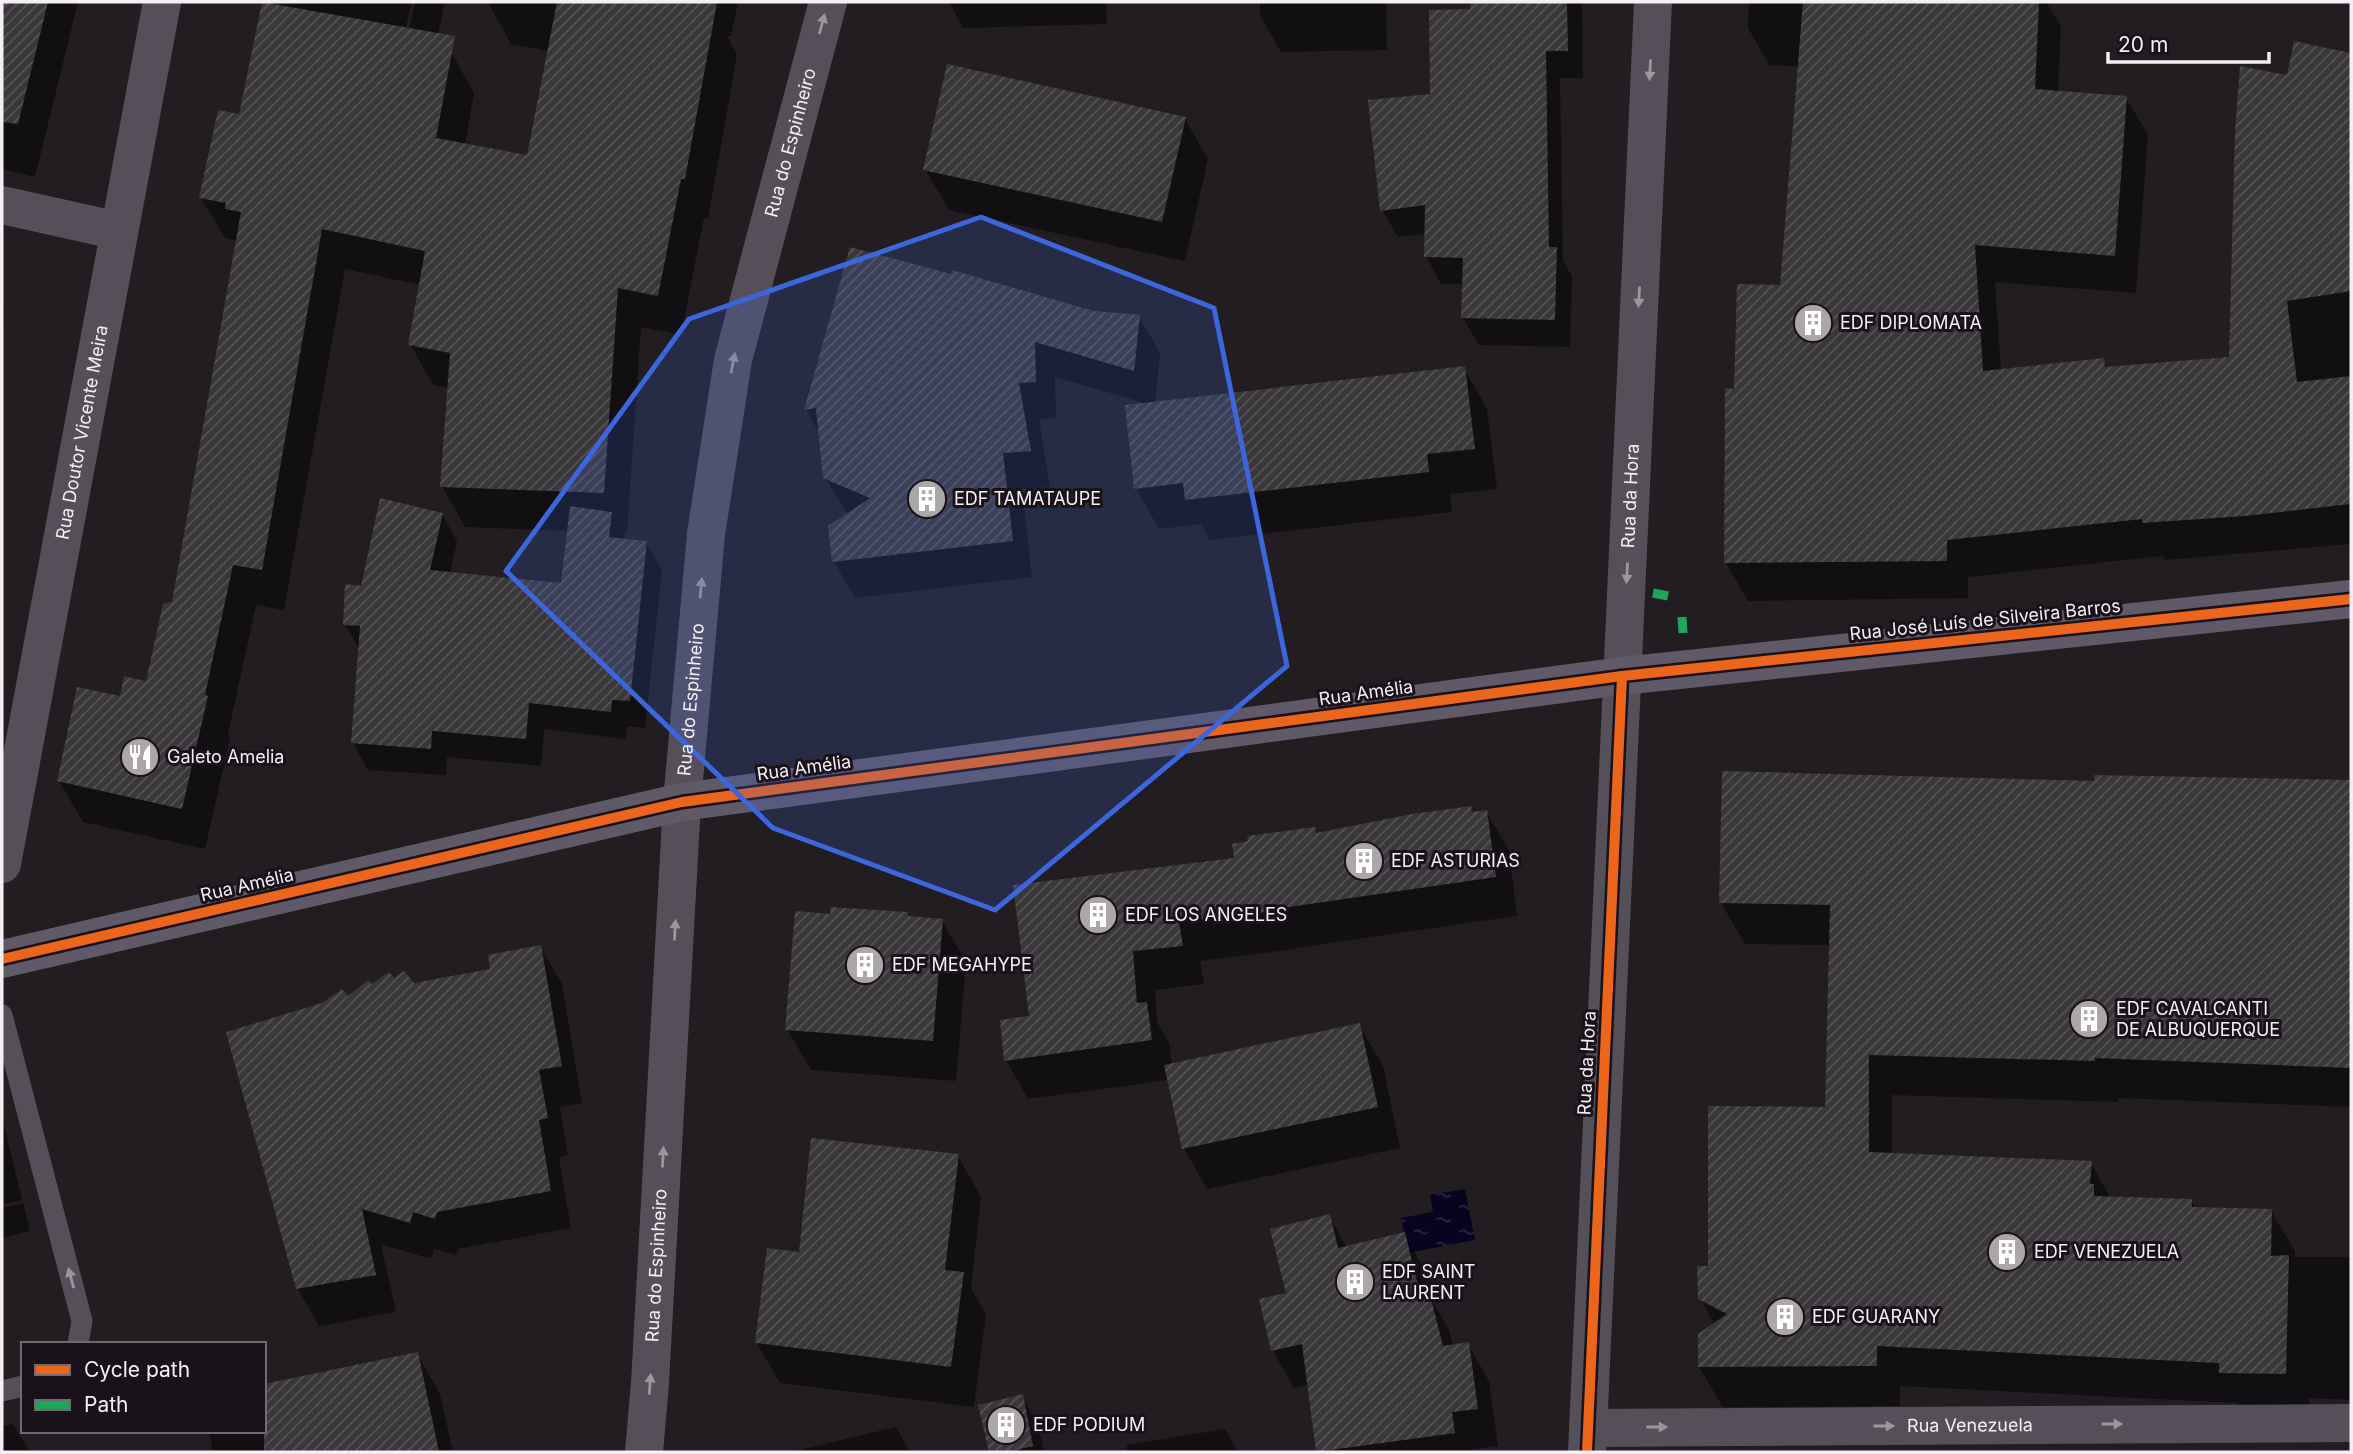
<svg xmlns="http://www.w3.org/2000/svg" width="2353" height="1454" font-family="Inter,sans-serif">
<style>
.water{fill:url(#water-ripples)}
.shadow{fill:#0007}
.building{fill:url(#building-hatch)}
.lines{fill:none;stroke-linecap:round;stroke-linejoin:round}
.service{stroke:#544f59;stroke-width:21}
.minor{stroke:#544f59;stroke-width:38}
.tertiary{stroke:#544f59;stroke-width:38}
.secondary{stroke:#605967;stroke-width:38}
.quiet{stroke:#20a55d;stroke-width:9;stroke-dasharray:18 9;stroke-linecap:butt}
.cycleway-casing{stroke:#1a121a;stroke-width:15}
.cycleway{stroke:#eb651d;stroke-width:10}
.oneway{fill:#9c979f}
.marked{fill:#3d66dc;fill-opacity:0.2;stroke:#3d66dc;stroke-width:5;stroke-linejoin:round}
.labels{text-anchor:middle;stroke-width:6;stroke-linejoin:round;paint-order:stroke}
.street-label{font-size:18px;fill:#f4eff4;stroke:#1a121a}
.poi-label{font-size:18px;fill:#f4eff4;stroke:#1a121a;text-anchor:start}
</style>
<defs>
<pattern id="water-ripples" width="26" height="14" patternUnits="userSpaceOnUse" patternTransform="scale(1.75)"><rect width="26" height="14" fill="#080321"/><path d="M2 4q2-2 4 0t4 0M15 11q2-2 4 0t4 0" fill="none" stroke="#2d2842"/></pattern>
<pattern id="building-hatch" width="6" height="6" patternUnits="userSpaceOnUse" patternTransform="scale(1.75)"><rect width="6" height="6" fill="#3a373a"/><path d="M-1 1l2-2M0 6l6-6M5 7l2-2" fill="none" stroke="#575457"/></pattern>
</defs>
<rect width="100%" height="100%" fill="#211d21"/>
<polygon class="water" points="1465,1189 1475,1240 1408,1253 1401,1218 1433,1212 1430,1195"/>
<g class="shadow">
<polygon points="2,2 78,2 35,177 2,169"/>
<polygon points="263,2 412,2 401,47 405,48 415,2 445,2 435,48 451,52 474,93 465,145 528,157 549,51 511,44 488,2 738,2 731,36 727,36 737,55 708,219 704,218 681,335 641,327 627,533 622,533 627,541 646,543 662,570 645,728 627,726 625,739 544,729 541,766 447,757 446,775 368,770 353,743 360,650 345,624 363,588 442,514 457,541 450,573 562,584 569,531 465,527 442,486 449,388 433,385 410,344 421,285 345,269 284,610 256,605 228,734 230,738 205,849 83,822 59,781 121,698 148,683 173,604 237,241 225,238 201,198 240,116"/>
<polygon points="949,2 1106,2 1107,24 963,28"/>
<polygon points="1260,2 1386,2 1387,50 1281,52 1260,15"/>
<polygon points="1472,2 1582,2 1583,78 1560,78 1563,261 1572,276 1570,347 1479,345 1463,318 1464,284 1441,284 1426,256 1426,234 1398,237 1382,210 1472,11"/>
<polygon points="1749,2 2046,2 2061,26 2058,92 2126,98 2148,135 2136,293 1995,282 2001,371 2103,360 2108,369 2231,359 2295,43 2351,55 2351,544 2165,560 2163,556 1968,577 1968,598 1748,601 1726,563 1735,390 1781,287 1800,67 1769,65 1748,28"/>
<polygon points="1185,119 1208,159 1185,261 949,210 925,169"/>
<polygon points="851,249 1093,313 1139,317 1160,353 1155,403 1464,368 1487,409 1497,489 1450,494 1452,512 1210,540 1201,524 1159,529 1136,488 1148,404 1055,377 1056,418 1039,419 1050,487 1022,489 1032,577 855,598 834,562 848,515 825,477 821,436 806,410"/>
<polygon points="2,308 4,311 2,347"/>
<polygon points="2096,777 2351,782 2351,1107 2118,1098 2118,1102 1892,1095 1892,1154 2091,1163 2111,1199 2191,1201 2196,1209 2271,1211 2295,1251 2295,1257 2351,1257 2351,1400 2309,1398 2309,1415 2244,1413 2238,1403 1900,1386 1900,1406 1723,1407 1699,1367 1715,1325 1700,1298 1710,1267 1826,1109 1831,945 1745,944 1721,903 2096,782"/>
<polygon points="1470,808 1473,813 1486,812 1509,850 1517,916 1296,948 1296,949 1200,961 1204,984 1155,990 1157,1022 1169,1043 1172,1065 1359,1025 1383,1066 1400,1148 1207,1189 1184,1148 1169,1080 1028,1099 1006,1060 1031,1018 1236,859 1314,829 1317,834"/>
<polygon points="909,918 942,921 966,962 956,1081 811,1070 787,1029"/>
<polygon points="540,947 562,984 582,1103 560,1107 568,1155 559,1157 571,1228 458,1249 456,1255 434,1249 431,1259 381,1244 396,1312 319,1326 298,1289 228,1033 347,998 372,987 394,981 413,985 492,971"/>
<polygon points="2,1116 22,1200 2,1205"/>
<polygon points="958,1156 981,1197 971,1288 986,1314 974,1407 780,1383 756,1342 800,1254"/>
<polygon points="23,1203 30,1231 2,1238 2,1208"/>
<polygon points="1329,1216 1347,1248 1404,1234 1425,1271 1433,1302 1449,1330 1453,1346 1468,1344 1489,1381 1498,1446 1472,1449 1473,1452 1318,1452 1309,1384 1294,1388 1273,1351 1261,1301 1288,1294"/>
<polygon points="417,1354 440,1394 453,1452 213,1452 209,1431 264,1431"/>
<polygon points="1022,1396 1038,1424 1044,1452 991,1452 980,1406"/>
<polygon points="13,1424 30,1452 2,1452 2,1426"/>
<polygon points="896,1427 910,1452 791,1452"/>
<polygon points="1225,1429 1238,1452 1127,1452 1127,1445"/>
</g>
<g class="building">
<polygon points="2,2 48,2 18,124 2,122"/>
<polygon points="262,2 455,36 436,138 527,155 557,2 717,2 685,179 681,179 658,296 618,288 604,493 440,487 450,353 408,345 425,251 322,229 262,570 233,565 205,695 208,696 182,809 57,781 77,687 120,696 124,676 146,681 163,604 172,602 241,212 225,209 226,203 199,198 218,110 239,114"/>
<polygon points="1470,2 1567,2 1568,51 1546,51 1549,247 1557,247 1555,320 1461,318 1463,258 1424,257 1425,205 1380,211 1368,100 1430,94 1429,10 1470,9"/>
<polygon points="1803,2 2039,2 2035,89 2127,96 2115,256 1975,245 1983,371 2104,358 2105,367 2229,357 2235,132 2240,66 2287,75 2294,41 2351,53 2351,291 2287,301 2297,382 2351,376 2351,504 2245,516 2142,523 2142,519 1947,540 1947,561 1724,563 1725,388 1734,389 1737,284 1780,285"/>
<polygon points="947,64 1186,117 1162,222 923,170"/>
<polygon points="850,247 951,274 952,270 1094,311 1140,315 1134,371 1035,342 1036,382 1019,383 1031,451 1003,453 1013,541 832,562 828,526 870,498 823,478 816,408 804,410"/>
<polygon points="1465,366 1475,449 1427,454 1429,472 1185,500 1183,483 1134,489 1125,405"/>
<polygon points="380,498 443,513 430,570 561,583 570,506 612,512 609,537 647,541 630,701 612,700 611,712 529,703 526,739 432,731 431,749 351,743 360,626 343,625 345,584 361,586"/>
<polygon points="1722,771 2094,781 2094,775 2351,780 2351,1068 2095,1058 2095,1061 1869,1055 1869,1152 2092,1161 2090,1184 2094,1184 2094,1196 2192,1199 2192,1207 2272,1209 2271,1256 2289,1255 2286,1374 2219,1373 2219,1363 1877,1346 1877,1366 1698,1367 1698,1334 1727,1314 1698,1299 1697,1266 1708,1266 1708,1106 1825,1107 1830,905 1719,903"/>
<polygon points="1471,806 1472,812 1487,810 1496,877 1275,909 1275,911 1179,922 1183,946 1133,951 1137,1003 1147,1002 1152,1040 1004,1061 1000,1020 1029,1016 1013,885 1234,858 1232,844 1248,841 1247,836 1315,827 1316,833 1412,814"/>
<polygon points="831,907 908,912 908,916 943,919 933,1041 785,1030 795,911 830,914"/>
<polygon points="541,945 562,1066 539,1070 548,1118 539,1120 551,1191 437,1212 435,1219 413,1212 410,1223 362,1209 376,1275 296,1289 226,1032 322,1003 342,989 348,996 368,980 372,984 389,972 394,978 404,971 414,983 490,969 488,955"/>
<polygon points="1360,1023 1378,1107 1182,1149 1164,1065"/>
<polygon points="811,1138 959,1154 945,1270 964,1272 951,1367 755,1343 767,1248 799,1252"/>
<polygon points="1330,1214 1338,1248 1405,1232 1420,1294 1429,1291 1443,1346 1469,1342 1478,1409 1452,1412 1455,1433 1316,1452 1302,1344 1271,1351 1259,1299 1286,1293 1270,1229"/>
<polygon points="418,1352 439,1452 264,1452 264,1384"/>
<polygon points="1023,1394 1033,1446 1009,1452 989,1452 978,1405"/>
</g>
<g class="lines">
<g class="service">
<polyline points="2,1015 82,1321 78,1344"/>
<polyline points="2,1391 23,1386"/>
</g>
<g class="minor">
<polyline points="2,205 119,231"/>
<path id="s1" d="M2,864L162,2"/>
<path id="s2" d="M1588,1428L2351,1423"/>
</g>
<g class="tertiary">
<path id="s3" d="M644,1452L650,1383L682,802L706,534L733,360L828,2"/>
<path id="s4" d="M1587,1452L1653,2"/>
</g>
<polyline class="secondary" points="2,959 682,802 1622,676 2351,599"/>
<g class="quiet">
<polyline points="1653,593 1668,596"/>
<polyline points="1682,617 1683,633"/>
</g>
<g class="cycleway-casing">
<g id="cycleway">
<polyline points="2,959 682,802 1622,676 2351,599"/>
<polyline points="1587,1452 1622,676"/>
</g>
</g>
<use href="#cycleway" class="cycleway"/>
</g>
<defs><path id="oneway-solid" d="M-6-.8H1V-3.2L6.5 0L1 3.2V.8H-6Z" transform="scale(1.75)"/></defs>
<g class="oneway">
<use href="#oneway-solid" transform="translate(822 24) rotate(-75)"/>
<use href="#oneway-solid" transform="translate(1650 70) rotate(93)"/>
<use href="#oneway-solid" transform="translate(1639 297) rotate(93)"/>
<use href="#oneway-solid" transform="translate(733 363) rotate(-79)"/>
<use href="#oneway-solid" transform="translate(1627 573) rotate(93)"/>
<use href="#oneway-solid" transform="translate(701 588) rotate(-85)"/>
<use href="#oneway-solid" transform="translate(675 930) rotate(-87)"/>
<use href="#oneway-solid" transform="translate(663 1157) rotate(-87)"/>
<use href="#oneway-solid" transform="translate(71 1278) rotate(-105)"/>
<use href="#oneway-solid" transform="translate(650 1384) rotate(-86)"/>
<use href="#oneway-solid" transform="translate(2112 1424)"/>
<use href="#oneway-solid" transform="translate(1884 1426)"/>
<use href="#oneway-solid" transform="translate(1657 1427)"/>
</g>
<path class="marked" d="M981,217L1214,308L1287,666L995,910L773,828L506,571L689,319Z"/>
<defs>
<g id="building-disc" transform="scale(2.0125)"><circle r="9.5" fill="#aaa6aa" stroke="#1a121a"/><path d="M-4-6H4V6H1V3H-1V6H-4ZM-2.5-4.3h1.7v1.8h-1.7ZM.8-4.3h1.7v1.8H.8ZM-2.5-1h1.7V.8h-1.7ZM.8-1h1.7V.8H.8Z" fill="#fff"/></g>
<g id="restaurant-disc" transform="scale(2.0125)"><circle r="9.5" fill="#aaa6aa" stroke="#1a121a"/><path d="M-5-6h1v4h1v-4h1v4h1v-4h1v5L-1.5 .5V6h-2V.5L-5-1ZM5-6V6H3V1.5H1.5Q1.5-4 5-6Z" fill="#fff"/></g>
</defs>
<g fill-rule="evenodd">
<use href="#building-disc" x="1813" y="323"/>
<use href="#building-disc" x="927" y="499"/>
<use href="#restaurant-disc" x="140" y="757"/>
<use href="#building-disc" x="1364" y="861"/>
<use href="#building-disc" x="1098" y="915"/>
<use href="#building-disc" x="865" y="965"/>
<use href="#building-disc" x="2089" y="1019"/>
<use href="#building-disc" x="2007" y="1252"/>
<use href="#building-disc" x="1355" y="1282"/>
<use href="#building-disc" x="1785" y="1317"/>
<use href="#building-disc" x="1006" y="1425"/>
</g>
<g class="labels">
<g class="street-label">
<text dy="6" stroke="none"><textPath href="#s3" startOffset="1321">Rua do Espinheiro</textPath></text>
<text dy="6" stroke="none"><textPath href="#s1" startOffset="439">Rua Doutor Vicente Meira</textPath></text>
<text dy="6" stroke="none"><textPath href="#s4" startOffset="957">Rua da Hora</textPath></text>
<text transform="translate(1985 620) rotate(-6)" y="6">Rua José Luís de Silveira Barros</text>
<text transform="translate(1366 693) rotate(-8)" y="6">Rua Amélia</text>
<text dy="6" stroke="none"><textPath href="#s3" startOffset="754">Rua do Espinheiro</textPath></text>
<text transform="translate(804 768) rotate(-8)" y="6">Rua Amélia</text>
<text transform="translate(247 885) rotate(-13)" y="6">Rua Amélia</text>
<text transform="translate(1587 1063) rotate(-87)" y="6">Rua da Hora</text>
<text dy="6" stroke="none"><textPath href="#s3" startOffset="187">Rua do Espinheiro</textPath></text>
<text dy="6" stroke="none"><textPath href="#s2" startOffset="382">Rua Venezuela</textPath></text>
</g>
<g class="poi-label">
<text x="1840" y="329">EDF DIPLOMATA</text>
<text x="954" y="505">EDF TAMATAUPE</text>
<text x="167" y="763">Galeto Amelia</text>
<text x="1391" y="867">EDF ASTURIAS</text>
<text x="1125" y="921">EDF LOS ANGELES</text>
<text x="892" y="971">EDF MEGAHYPE</text>
<text x="2116" y="1015">EDF CAVALCANTI<tspan x="2116" dy="21">DE ALBUQUERQUE</tspan></text>
<text x="2034" y="1258">EDF VENEZUELA</text>
<text x="1382" y="1278">EDF SAINT<tspan x="1382" dy="21">LAURENT</tspan></text>
<text x="1812" y="1323">EDF GUARANY</text>
<text x="1033" y="1431">EDF PODIUM</text>
</g>
</g>
<rect width="2353" height="1454" fill="none" stroke="#f4eff4" stroke-width="7"/>
<rect x="21" y="1342" width="245" height="91" fill="#1a121a" stroke="#716a71" stroke-width="2"/>
<rect x="35" y="1365" width="35" height="10" fill="#eb651d" stroke="#716a71" stroke-width="2"/>
<text x="84" y="1377" font-size="21" fill="#f4eff4">Cycle path</text>
<rect x="35" y="1400" width="35" height="10" fill="#20a55d" stroke="#716a71" stroke-width="2"/>
<text x="84" y="1412" font-size="21" fill="#f4eff4">Path</text>
<path d="M2108 52v10h161v-10" fill="none" stroke="#f4eff4" stroke-width="3.5"/>
<text x="2118" y="52" font-size="21" fill="#f4eff4" stroke="#1a121a" stroke-width="5" paint-order="stroke">20 m</text>
</svg>
